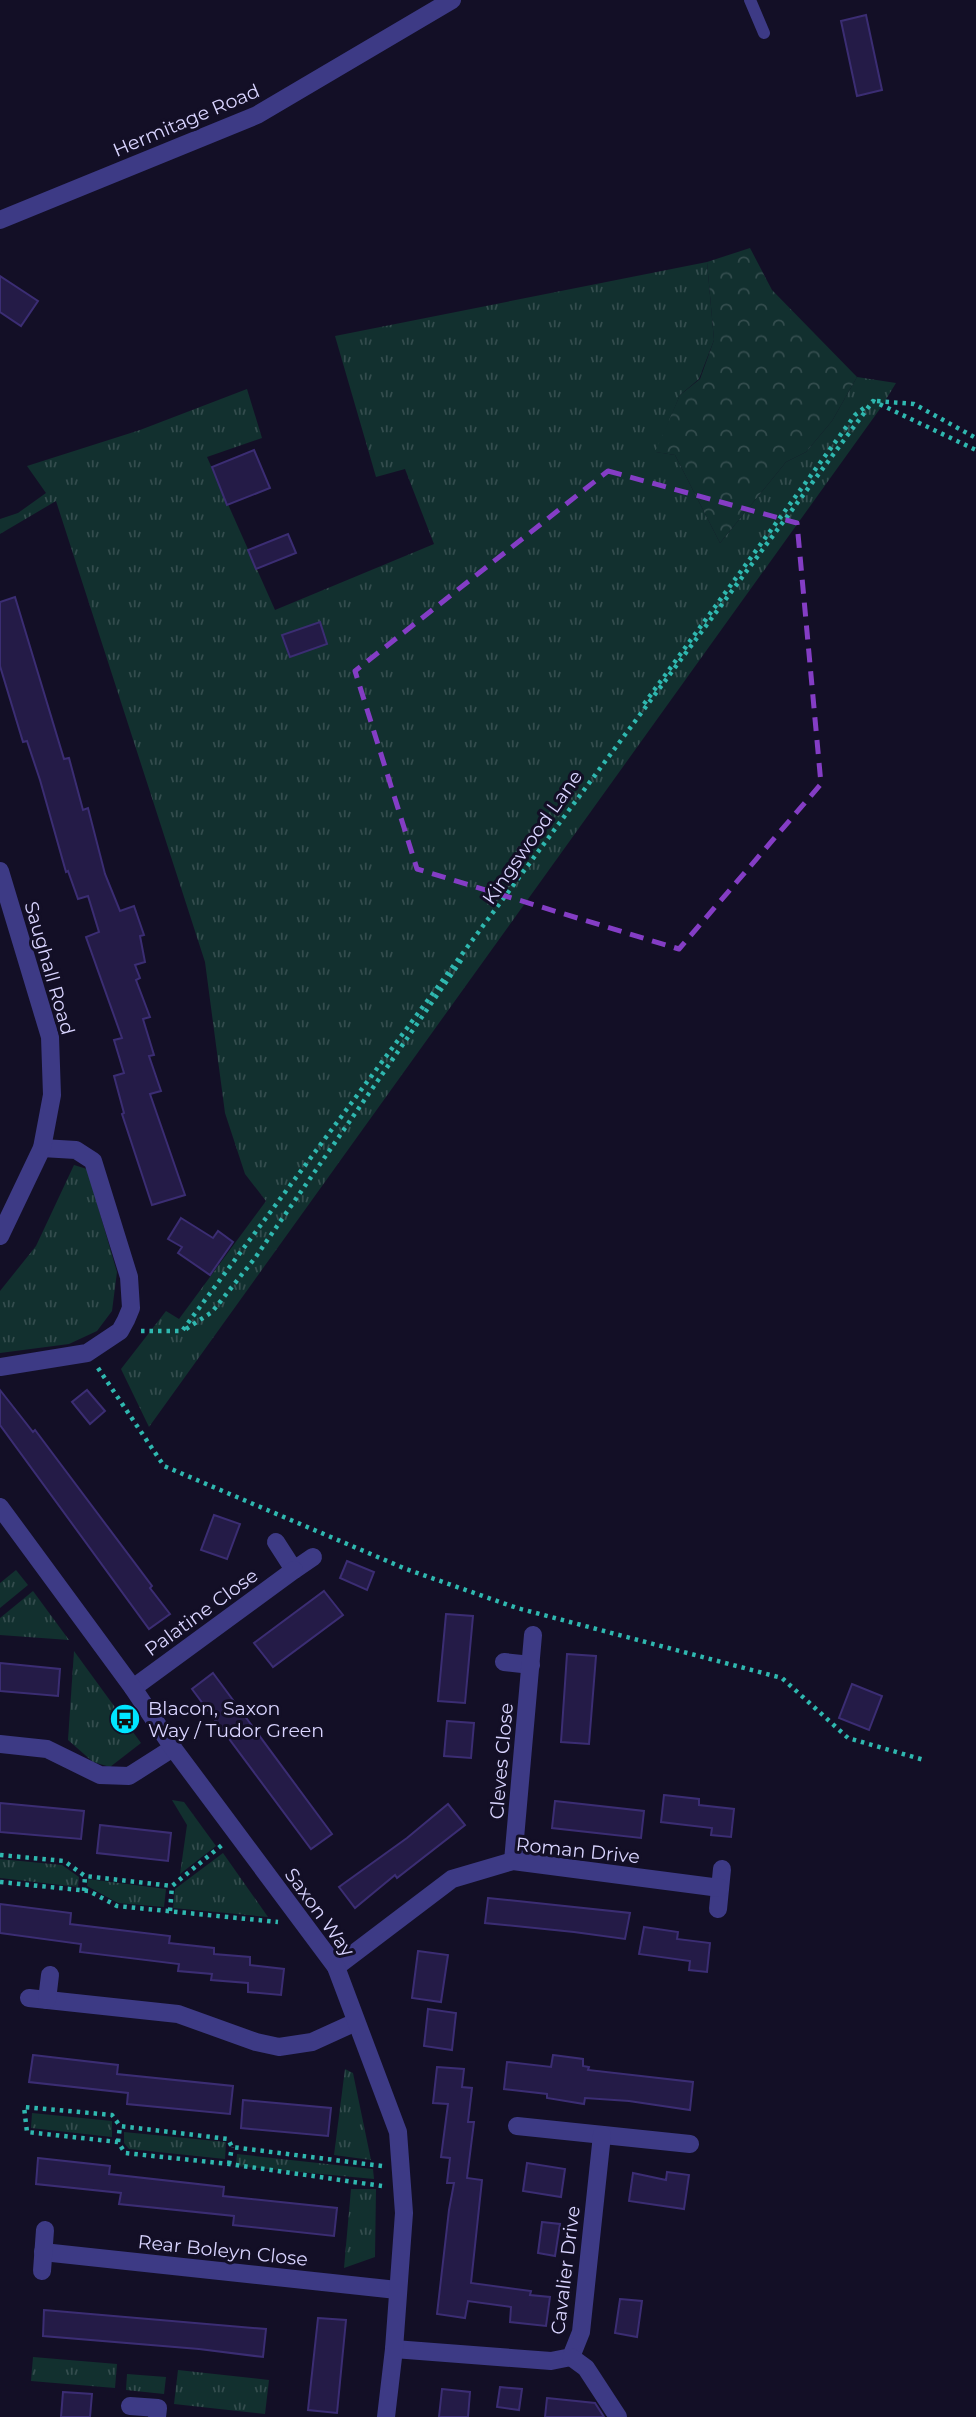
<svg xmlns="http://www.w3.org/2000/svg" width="976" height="2417" font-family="Montserrat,sans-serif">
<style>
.grass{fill:url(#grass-tufts)}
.forest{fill:url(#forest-crowns)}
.building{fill:#241b47;stroke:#3b2d73;stroke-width:2}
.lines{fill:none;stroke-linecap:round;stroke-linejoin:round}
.path{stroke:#2fb8b0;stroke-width:4.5;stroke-dasharray:3.5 5;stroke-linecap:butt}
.service{stroke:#3d3a85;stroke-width:12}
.minor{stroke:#3d3a85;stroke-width:18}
.tertiary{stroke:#3d3a85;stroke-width:18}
.marked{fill:none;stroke:#843dc5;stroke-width:5;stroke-dasharray:14 9;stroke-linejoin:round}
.labels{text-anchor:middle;stroke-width:6;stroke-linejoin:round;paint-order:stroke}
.street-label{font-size:19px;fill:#d9d4ff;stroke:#130f26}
.poi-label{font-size:19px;fill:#d9d4ff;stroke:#130f26;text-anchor:start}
</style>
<defs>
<pattern id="grass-tufts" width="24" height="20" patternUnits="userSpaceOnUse" patternTransform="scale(1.75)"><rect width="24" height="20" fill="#12302f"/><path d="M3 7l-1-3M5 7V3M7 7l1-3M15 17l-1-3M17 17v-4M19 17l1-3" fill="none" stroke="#344d4e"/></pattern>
<pattern id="forest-crowns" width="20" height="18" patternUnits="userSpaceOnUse" patternTransform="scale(1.75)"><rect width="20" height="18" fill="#12302f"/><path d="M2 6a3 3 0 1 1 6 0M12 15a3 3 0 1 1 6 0" fill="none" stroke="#344d4e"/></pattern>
</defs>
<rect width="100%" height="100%" fill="#130f26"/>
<g class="grass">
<polygon points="707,262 714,340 699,379 680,395 656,452 675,455 720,543 786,462 806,452 832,421 857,377 896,383 882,406 149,1427 121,1369 166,1311 179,1319 266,1201 245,1174 225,1113 205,962 56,501 0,534 0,519 18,513 46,493 27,466 140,430 247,389 262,438 207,457 275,610 434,544 405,469 376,477 335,336"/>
<polygon points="74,1165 87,1169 117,1272 112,1311 97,1331 69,1344 0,1353 0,1291 36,1246"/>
<polygon points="16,1570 28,1585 0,1608 0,1583"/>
<polygon points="33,1591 69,1640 0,1635 0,1618"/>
<polygon points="74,1651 141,1743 110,1767 93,1762 68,1740"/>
<polygon points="172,1800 184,1802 216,1846 180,1874 187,1825"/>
<polygon points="223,1853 268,1917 173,1908 175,1889"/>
<polygon points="0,1859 62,1865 79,1877 78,1887 0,1878"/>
<polygon points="88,1879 166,1889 164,1907 118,1903 87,1886"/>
<polygon points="345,2069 353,2073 371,2160 334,2155"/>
<polygon points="32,2113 112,2121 112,2137 31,2128"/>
<polygon points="124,2132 226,2142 225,2159 129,2149 124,2143"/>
<polygon points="237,2154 373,2169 374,2179 236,2166"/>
<polygon points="351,2189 376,2189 375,2257 344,2268"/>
<polygon points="33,2357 117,2364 115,2388 31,2381"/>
<polygon points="178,2370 269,2380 265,2414 174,2404"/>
<polygon points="127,2374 166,2377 164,2394 126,2390"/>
</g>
<polygon class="forest" points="750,248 772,290 857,377 832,421 806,452 786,462 720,543 675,455 655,452 680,395 700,379 714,340 707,262"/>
<g class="building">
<polygon points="866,15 882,90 857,96 841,21"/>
<polygon points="0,276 38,301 21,326 0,312"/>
<polygon points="254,450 270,488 227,505 212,467"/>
<polygon points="288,534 296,553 256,569 248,550"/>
<polygon points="15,597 64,759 69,758 83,810 88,808 105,874 120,911 134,906 144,935 140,936 145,962 135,965 140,978 136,980 150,1017 143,1019 154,1055 149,1056 161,1091 150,1094 185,1195 152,1205 122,1114 124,1113 114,1076 124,1073 114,1040 122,1038 86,937 99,932 88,896 78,899 68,871 66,872 40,780 27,741 23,742 0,666 0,602"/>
<polygon points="320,622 327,644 290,657 282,635"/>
<polygon points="181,1218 213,1238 218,1231 233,1242 210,1275 178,1253 182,1247 168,1239"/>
<polygon points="0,1390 33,1432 35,1430 152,1586 150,1588 170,1614 149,1629 0,1425"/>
<polygon points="87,1390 105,1411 90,1424 72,1402"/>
<polygon points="214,1515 240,1524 227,1559 201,1550"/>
<polygon points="347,1561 374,1572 367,1590 340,1578"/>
<polygon points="324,1591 343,1615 273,1667 254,1643"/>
<polygon points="446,1614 473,1616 465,1703 438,1701"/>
<polygon points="567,1654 596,1656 589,1744 561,1742"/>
<polygon points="0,1663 60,1669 58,1696 0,1691"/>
<polygon points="213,1673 332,1834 311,1849 192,1689"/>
<polygon points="852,1684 882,1696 869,1730 839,1718"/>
<polygon points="447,1721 474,1723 471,1758 444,1756"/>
<polygon points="664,1795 699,1799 699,1805 734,1809 731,1837 711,1835 712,1828 661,1822"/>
<polygon points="555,1801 644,1811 641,1838 552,1828"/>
<polygon points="0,1803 84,1811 81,1839 0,1832"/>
<polygon points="448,1804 465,1825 397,1878 395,1875 355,1908 339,1887 407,1838"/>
<polygon points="100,1825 171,1833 168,1861 97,1853"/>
<polygon points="488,1898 630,1913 625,1939 574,1932 485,1923"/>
<polygon points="0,1904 71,1913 70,1924 170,1936 169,1943 214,1948 214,1954 250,1957 250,1965 284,1969 281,1995 248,1992 248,1983 211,1980 212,1974 178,1971 179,1964 80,1952 81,1944 0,1933"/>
<polygon points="644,1927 678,1932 677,1939 710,1943 707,1972 689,1970 690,1961 639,1954"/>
<polygon points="418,1951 448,1955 441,2002 412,1998"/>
<polygon points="428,2009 456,2013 452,2050 424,2046"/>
<polygon points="33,2055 118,2065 117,2074 233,2086 230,2114 127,2104 128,2093 29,2082"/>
<polygon points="553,2055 583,2059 583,2066 589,2067 588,2070 693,2082 690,2110 629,2101 585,2098 584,2104 547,2098 547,2094 504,2089 507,2062 551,2067"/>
<polygon points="437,2067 464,2069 462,2087 472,2088 468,2122 474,2122 467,2178 482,2180 471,2283 531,2291 530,2295 550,2297 546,2326 510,2322 511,2307 468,2301 465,2318 437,2314 449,2210 454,2183 447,2183 450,2158 441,2157 448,2104 433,2103"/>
<polygon points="243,2100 331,2108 328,2136 241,2128"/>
<polygon points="38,2158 110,2166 109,2174 224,2187 223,2196 337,2208 334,2236 233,2225 234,2216 119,2204 121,2193 36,2184"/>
<polygon points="527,2163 565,2169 561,2197 523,2191"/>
<polygon points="667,2172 689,2175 684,2209 629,2201 633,2173 666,2180"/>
<polygon points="542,2222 560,2224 555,2256 538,2253"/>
<polygon points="620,2299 642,2301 637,2337 615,2333"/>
<polygon points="44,2310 266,2329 263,2357 199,2349 43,2336"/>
<polygon points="318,2318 346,2320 337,2413 308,2410"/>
<polygon points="500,2387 522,2389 519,2410 497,2407"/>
<polygon points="442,2389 470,2392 468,2417 439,2417"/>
<polygon points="63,2392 92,2394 90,2417 61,2417"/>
<polygon points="547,2398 595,2403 604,2417 545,2417"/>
</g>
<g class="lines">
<g class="path">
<polyline points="877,401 914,404 976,438"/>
<polyline points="644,704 855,415 864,408"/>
<polyline points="186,1329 212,1312 255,1258 462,959"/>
<polyline points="141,1331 182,1331 873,401 976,450"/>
<polyline points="98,1368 164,1466 406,1569 517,1608 782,1678 848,1738 924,1760"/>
<polyline points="0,1855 64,1861 85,1876 172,1886 222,1845"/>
<polyline points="0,1882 89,1891 117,1906 278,1922"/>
<polyline points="84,1891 85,1876"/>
<polyline points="170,1911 172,1886"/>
<polyline points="118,2142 120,2126"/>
<polyline points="229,2164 232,2147"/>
<polyline points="382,2166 232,2147 228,2139 120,2126 112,2115 24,2107 27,2132 118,2142 125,2153 229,2164 382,2186"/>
</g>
<polyline class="service" points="750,0 764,33"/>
<g class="minor">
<polyline points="0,1367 87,1353 120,1331 126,1320 131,1308 129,1277 93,1161 76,1150 42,1148"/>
<polyline points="276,1542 294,1570 313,1557"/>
<polyline points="504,1662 531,1665"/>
<polyline points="133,1688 294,1570"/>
<polyline points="0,1744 47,1749 100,1775 129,1776 173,1748"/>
<polyline points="513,1861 533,1635"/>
<polyline points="718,1909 722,1869"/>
<polyline points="336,1967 452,1879 513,1861 720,1888"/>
<polyline points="29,1998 178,2014 256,2042 279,2047 312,2042 356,2022"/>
<polyline points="47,2000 50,1975"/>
<polyline points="517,2126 690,2144"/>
<polyline points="43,2252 397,2290"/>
<polyline points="42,2271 45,2230"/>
<polyline points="394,2349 551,2361 571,2357 581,2332 602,2135"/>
<polyline points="571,2357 586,2368 618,2417"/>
<polyline points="130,2406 158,2408 157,2417"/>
</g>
<g class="tertiary">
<polyline points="0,220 257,115 452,0"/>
<polyline points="0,871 50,1037 52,1095 42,1148 0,1236"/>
<polyline points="0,1507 133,1688 173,1748 336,1967 398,2132 404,2213 394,2349 386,2417"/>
</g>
</g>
<path class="marked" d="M608,471L797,523L821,784L679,949L417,869L355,671Z"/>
<defs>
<g id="bus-disc" transform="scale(1.575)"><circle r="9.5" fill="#00e5ff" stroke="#130f26"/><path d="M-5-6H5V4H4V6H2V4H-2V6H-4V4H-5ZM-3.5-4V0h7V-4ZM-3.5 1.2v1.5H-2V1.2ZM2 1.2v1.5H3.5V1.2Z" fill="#111"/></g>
</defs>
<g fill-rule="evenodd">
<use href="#bus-disc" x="125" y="1719"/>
</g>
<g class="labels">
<g class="street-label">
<text transform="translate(186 120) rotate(-23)" y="7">Hermitage Road</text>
<text transform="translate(532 837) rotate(-55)" y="7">Kingswood Lane</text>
<text transform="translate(50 968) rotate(74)" y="7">Saughall Road</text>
<text transform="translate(201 1612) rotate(-36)" y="7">Palatine Close</text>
<text transform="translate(501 1761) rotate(-85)" y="7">Cleves Close</text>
<text transform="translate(578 1850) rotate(6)" y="7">Roman Drive</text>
<text transform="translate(320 1912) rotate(54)" y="7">Saxon Way</text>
<text transform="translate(223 2250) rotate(6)" y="7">Rear Boleyn Close</text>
<text transform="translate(565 2270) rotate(-83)" y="7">Cavalier Drive</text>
</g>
<g class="poi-label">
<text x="148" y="1715">Blacon, Saxon<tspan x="148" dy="22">Way / Tudor Green</tspan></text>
</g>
</g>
</svg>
